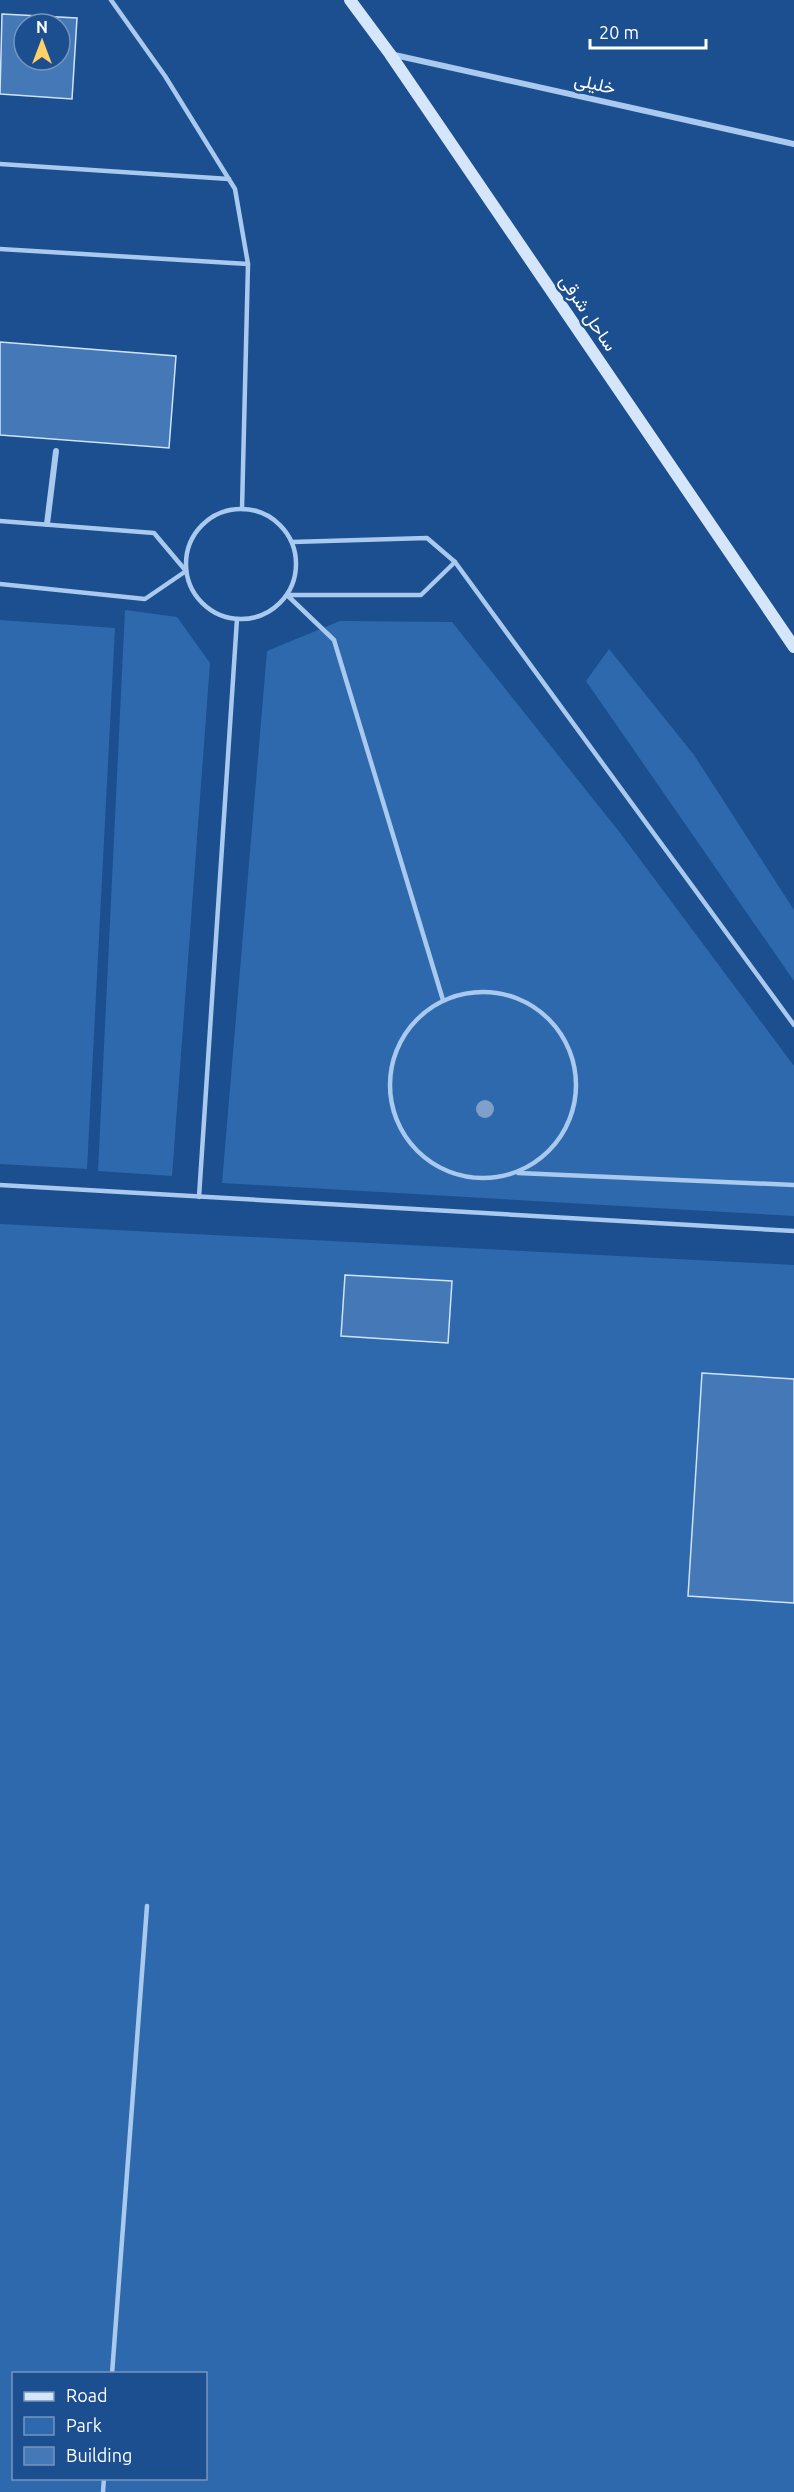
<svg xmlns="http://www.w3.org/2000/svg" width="794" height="2492" font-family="Ubuntu,Vazirmatn,sans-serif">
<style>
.green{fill:#2e69ad;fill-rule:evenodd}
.building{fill:#4478b7;stroke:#cfe3fa;stroke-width:1.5;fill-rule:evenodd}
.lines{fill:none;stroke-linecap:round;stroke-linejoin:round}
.lane{stroke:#a9c9ee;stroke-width:4.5}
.street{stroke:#a9c9ee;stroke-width:6}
.secondary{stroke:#d6e6fa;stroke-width:12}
.tree{fill:#7ea0ca}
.labels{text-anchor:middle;stroke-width:5;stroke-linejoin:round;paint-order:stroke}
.street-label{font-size:18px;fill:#fff;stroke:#1b4f8f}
</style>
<rect width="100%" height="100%" fill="#1b4f8f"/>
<g class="green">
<polygon points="125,610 177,617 210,663 172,1176 98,1171"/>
<polygon points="0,620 115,628 87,1169 0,1164"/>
<polygon points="340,621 452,622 621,834 794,1066 794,1216 222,1183 267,651"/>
<polygon points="609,649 694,755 794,910 794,981 586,681"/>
<path d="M0,1224L794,1265V2492H0ZM14,2374H206V2478H14Z"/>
</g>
<g class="building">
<path d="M2,14L77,18L72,99L0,94ZM24,24H60V60H24Z"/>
<polygon points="0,342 176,356 169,448 0,435"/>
<polygon points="345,1275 452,1281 448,1343 341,1336"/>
<polygon points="702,1373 794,1379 794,1603 688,1596"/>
</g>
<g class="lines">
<g class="lane">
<polyline points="111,0 165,76 235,189 248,264 242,509"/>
<polyline points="0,164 229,179"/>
<polyline points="0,249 248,264"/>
<circle cx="241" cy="564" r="55"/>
<polyline points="0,521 154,533 186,571 145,599 0,584"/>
<polyline points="292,542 427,538 455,562 794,1025"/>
<polyline points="287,595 334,640 443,1000"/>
<polyline points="287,595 421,595 455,562"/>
<circle cx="483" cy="1085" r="93"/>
<polyline points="518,1173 794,1185"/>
<polyline points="0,1185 794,1231"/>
<polyline points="199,1197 237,619"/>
<polyline points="112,2374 147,1906"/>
<polyline points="103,2492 104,2478"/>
</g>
<g class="street">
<polyline points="390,54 794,144"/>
<polyline points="47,524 56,451"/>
</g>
<polyline class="secondary" points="350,0 390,54 794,647"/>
</g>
<circle class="tree" cx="485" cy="1109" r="9"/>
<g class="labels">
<g class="street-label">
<text transform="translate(595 84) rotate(13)" y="6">خلیلی</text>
<text transform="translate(588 313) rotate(56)" y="6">ساحل شرقی</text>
</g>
</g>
<rect x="12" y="2372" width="195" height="108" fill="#1b4f8f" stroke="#7695bc" stroke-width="1.5"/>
<rect x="24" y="2392" width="30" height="9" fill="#d6e6fa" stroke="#7695bc" stroke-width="1.5"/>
<text x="66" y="2402" font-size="18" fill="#ffffff">Road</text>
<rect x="24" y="2417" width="30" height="18" fill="#2e69ad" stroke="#7695bc" stroke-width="1.5"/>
<text x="66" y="2432" font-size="18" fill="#ffffff">Park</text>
<rect x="24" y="2447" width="30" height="18" fill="#4478b7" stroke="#7695bc" stroke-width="1.5"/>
<text x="66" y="2462" font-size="18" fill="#ffffff">Building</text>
<g transform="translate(42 42)"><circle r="28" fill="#1b4f8f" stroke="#7695bc" stroke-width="1.5"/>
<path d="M0-4.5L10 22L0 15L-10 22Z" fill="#ffd166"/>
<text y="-9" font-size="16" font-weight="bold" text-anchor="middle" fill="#ffffff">N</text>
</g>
<path d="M590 39v9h116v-9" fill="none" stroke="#ffffff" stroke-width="3"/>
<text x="599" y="39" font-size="18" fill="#ffffff" stroke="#1b4f8f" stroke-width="4.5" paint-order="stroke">20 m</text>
</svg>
